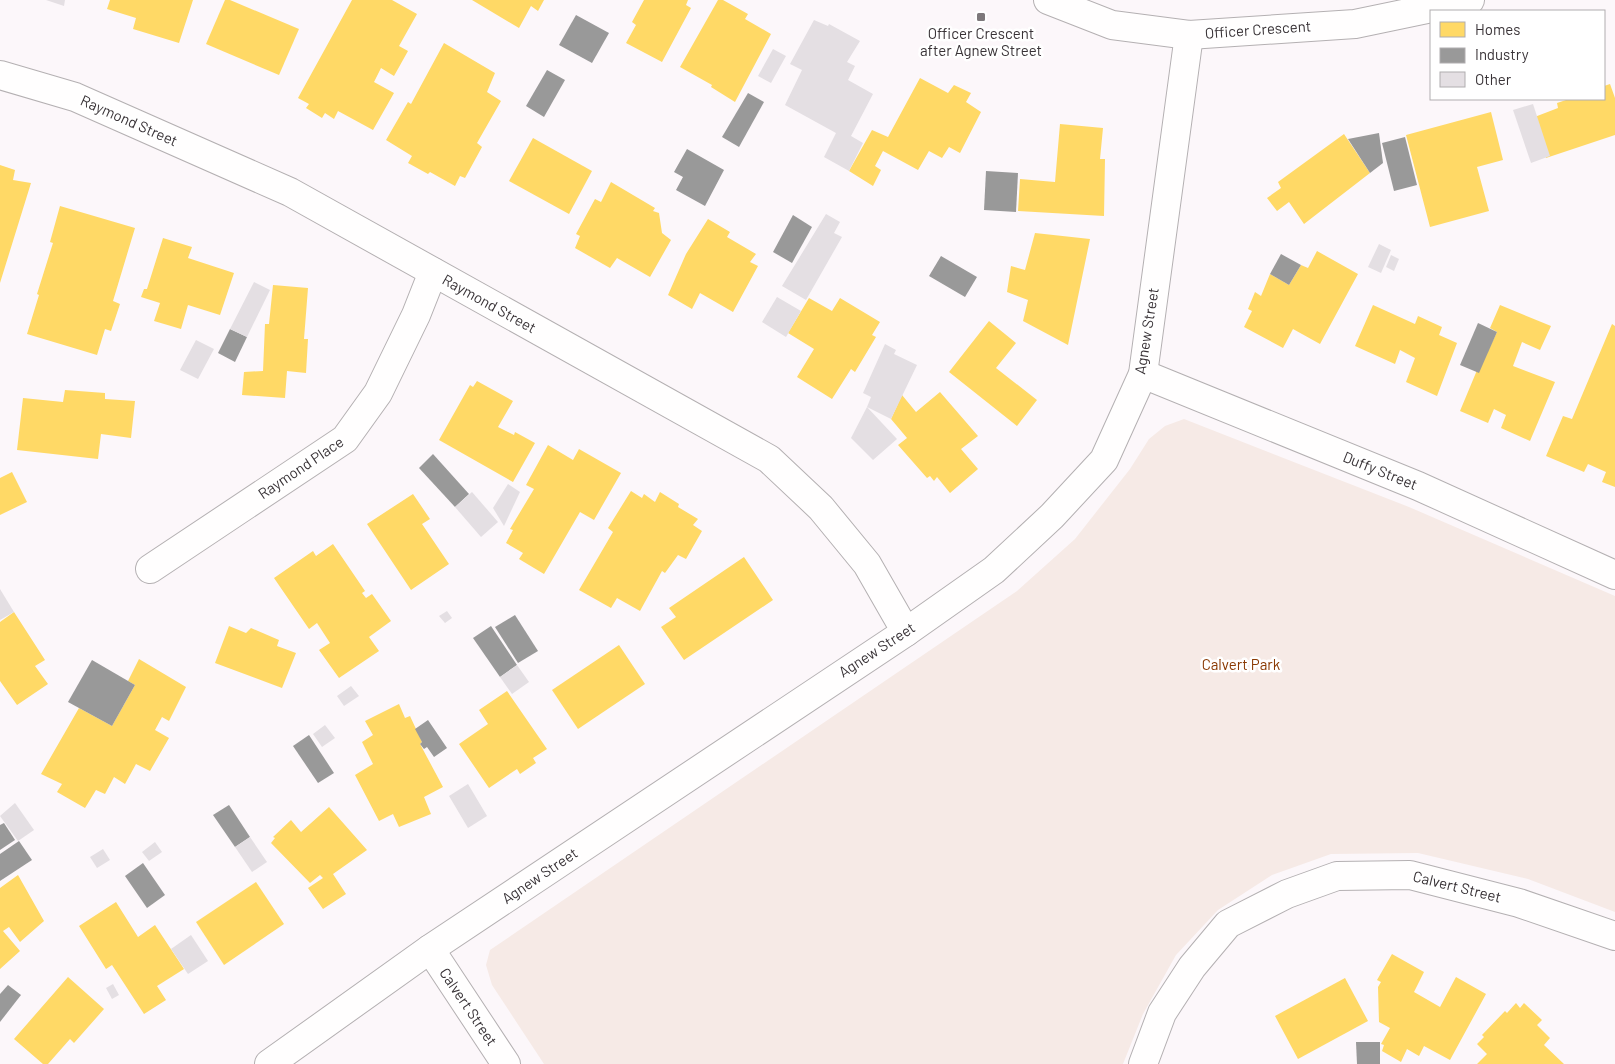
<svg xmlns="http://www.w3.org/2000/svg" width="1615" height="1064" font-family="Barlow,sans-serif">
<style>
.green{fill:#f6eae6}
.homes{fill:#ffd966}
.industry{fill:#999}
.building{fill:#e4dfe3}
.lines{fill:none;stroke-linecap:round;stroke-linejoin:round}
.minor-casing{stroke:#b4b0b2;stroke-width:30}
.minor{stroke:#fffefe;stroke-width:28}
.poi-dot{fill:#7d787b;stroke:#fff;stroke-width:2}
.labels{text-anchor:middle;stroke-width:5;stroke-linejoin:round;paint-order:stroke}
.street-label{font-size:15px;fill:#393337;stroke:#fff}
.poi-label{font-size:15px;fill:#393337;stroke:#fff}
.park-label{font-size:15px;fill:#8a3a04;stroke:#fff}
</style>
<rect width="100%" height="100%" fill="#fcf7fa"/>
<polygon class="green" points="1184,419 1409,507 1615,596 1615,912 1528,879 1418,853 1331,854 1272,875 1218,910 1176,955 1143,1014 1123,1064 544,1064 492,985 486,965 490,950 1017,591 1075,539 1130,469 1149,439 1165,426"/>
<g class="homes">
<polygon points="110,0 193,0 179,43 133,29 136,18 107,9"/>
<polygon points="225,0 230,0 299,29 279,75 206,44"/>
<polygon points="352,0 392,0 417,14 399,46 408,51 394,76 381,68 374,82 394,93 373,130 338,111 334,119 325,113 322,118 306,108 309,104 298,98"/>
<polygon points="472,0 544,0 538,11 531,6 519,28"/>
<polygon points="644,0 688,0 686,5 691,8 662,62 626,43 636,25 632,22"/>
<polygon points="718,0 723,0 748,14 745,19 771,34 735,102 711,87 712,85 680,67"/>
<polygon points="444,43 495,73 487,92 501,101 477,143 482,147 465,178 460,176 455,186 430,172 428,174 408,163 412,156 386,140 408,102 411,104"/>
<polygon points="920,78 948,93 954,85 971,93 966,102 981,112 960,153 949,147 942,158 929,151 918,170 883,151 875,166 881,170 873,186 849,171 872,130 888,137"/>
<polygon points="1610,84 1615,98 1615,135 1546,158 1532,118 1558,108 1557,103 1569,99 1604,99 1604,86"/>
<polygon points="1491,112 1503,160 1477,167 1489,211 1430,227 1406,135"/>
<polygon points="1060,124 1103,128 1100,159 1105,159 1104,216 1018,211 1020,179 1055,182"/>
<polygon points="1344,134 1370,173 1304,224 1289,202 1277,211 1267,198 1281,188 1278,182"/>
<polygon points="533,138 592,171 569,214 509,181"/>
<polygon points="0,165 15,170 13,180 31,183 0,283"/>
<polygon points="611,182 655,208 653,211 659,213 662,233 671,240 650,277 617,258 610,268 575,248 580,236 576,234 595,199 601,202"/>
<polygon points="60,206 135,228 113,301 120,304 111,331 105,329 97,355 27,334 39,295 37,294 53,243 50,242"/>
<polygon points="708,219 730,232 727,237 756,254 750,262 758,266 733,312 700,293 692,309 668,295 686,254"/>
<polygon points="1035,233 1090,239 1068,345 1023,321 1028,300 1007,292 1011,266 1025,270"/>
<polygon points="163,238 192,247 188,258 234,273 220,315 188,305 181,329 154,321 160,303 141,297 144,289 147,289"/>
<polygon points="1317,251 1358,274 1320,344 1293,329 1283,348 1244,327 1252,311 1248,309 1255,292 1261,296 1270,274 1289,285 1301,265 1308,268"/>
<polygon points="273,285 308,288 304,339 308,339 306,373 287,371 285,398 242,395 244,372 263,371 265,324 269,324"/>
<polygon points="809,298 832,311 840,298 880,322 872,335 876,337 855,372 851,369 832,399 797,377 814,349 788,333"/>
<polygon points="1373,305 1415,324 1418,316 1442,327 1439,335 1457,343 1437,396 1406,382 1415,358 1400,350 1395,364 1355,346"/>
<polygon points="1500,305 1551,326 1540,350 1522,342 1513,366 1555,382 1530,441 1501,428 1506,415 1494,409 1488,423 1460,411 1485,351 1487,353 1497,332 1490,328"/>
<polygon points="989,321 1016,343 996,368 1037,400 1017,426 949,372"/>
<polygon points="1612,324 1615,326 1615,487 1602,482 1606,472 1588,464 1584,472 1546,456 1563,416 1572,419"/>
<polygon points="477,381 513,401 498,427 514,435 515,432 535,443 513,482 439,440 470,385 473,387"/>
<polygon points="65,390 105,393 105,399 135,401 131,438 101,434 98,459 17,450 23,398 63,402"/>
<polygon points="940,392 978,436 961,449 978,469 950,493 937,477 934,481 930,476 927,478 898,445 907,438 891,419 902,395 916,412"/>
<polygon points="548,445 573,460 579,449 621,473 594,520 580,512 544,574 519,559 523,553 506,543 513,530 510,529 534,489 526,485"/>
<polygon points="12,472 27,502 0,515 0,478"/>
<polygon points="631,491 642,498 644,494 655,502 660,492 679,504 678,507 698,519 693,525 702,531 686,559 678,555 665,573 662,571 640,611 617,598 611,608 579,590 613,532 608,528"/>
<polygon points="413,494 430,519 422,524 449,564 411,590 367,524"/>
<polygon points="333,544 365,591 362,593 366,598 372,594 391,621 369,637 379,651 339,678 319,650 330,643 317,623 309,629 274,578 313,551 316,556"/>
<polygon points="744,557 773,600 684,660 661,627 676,617 669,608"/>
<polygon points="14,612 45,660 35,666 48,684 17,705 0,681 0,622"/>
<polygon points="229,626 246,633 251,628 279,640 277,646 296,653 282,688 215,663"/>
<polygon points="619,645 645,684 578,729 552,690"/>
<polygon points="139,659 186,687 169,721 162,717 155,730 169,738 150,771 136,764 125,784 114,777 105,794 96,790 85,808 57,792 62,784 41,774 79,708 112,726 135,685 128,681"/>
<polygon points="507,691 547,749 533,758 536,763 520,774 517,769 489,788 459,744 488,724 479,710"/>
<polygon points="399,704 405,718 410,716 422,742 420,744 443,787 424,797 431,814 399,827 393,814 379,821 355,775 373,764 362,742 373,735 365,721"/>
<polygon points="329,807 367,850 333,874 346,894 323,909 308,888 323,878 320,875 310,883 271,843 275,838 273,837 291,820 301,832"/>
<polygon points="18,875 44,921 20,942 9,927 3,931 20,951 0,969 0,888"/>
<polygon points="256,882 284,924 224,965 196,922"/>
<polygon points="116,902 138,937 155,925 184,969 157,986 166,1000 144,1014 112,965 106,969 79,926"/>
<polygon points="1392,954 1424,972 1414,992 1440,1007 1456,977 1486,994 1450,1060 1424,1046 1419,1056 1407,1049 1401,1062 1382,1051 1384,1045 1381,1044 1390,1028 1379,1022 1378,987 1381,982 1377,980"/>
<polygon points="68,977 104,1009 74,1043 70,1039 48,1064 43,1064 14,1039"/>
<polygon points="1345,978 1368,1021 1298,1059 1275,1016"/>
<polygon points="1516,1003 1520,1008 1524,1003 1542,1020 1537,1025 1550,1038 1544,1045 1564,1064 1477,1064 1487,1054 1477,1044 1484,1037 1482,1035 1505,1011 1507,1013"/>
</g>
<g class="industry">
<polygon points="576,15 609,33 592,63 559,45"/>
<polygon points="547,70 565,80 544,117 526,106"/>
<polygon points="748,93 764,102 739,147 722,137"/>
<polygon points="1379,133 1383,163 1370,173 1348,139"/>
<polygon points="1405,137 1417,185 1394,191 1382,143"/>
<polygon points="687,149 724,170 705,206 676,190 683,177 674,172"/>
<polygon points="986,171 1018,173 1016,212 984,210"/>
<polygon points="793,215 812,227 792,263 773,252"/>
<polygon points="1281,254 1301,265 1289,285 1270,274"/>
<polygon points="941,256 977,277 965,297 929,276"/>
<polygon points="1478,323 1497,332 1479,373 1460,365"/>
<polygon points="230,329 247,337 235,362 218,353"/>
<polygon points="433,454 469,494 455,507 419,468"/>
<polygon points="515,615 538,651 518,663 495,627"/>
<polygon points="491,626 517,665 500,677 473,638"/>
<polygon points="92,660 135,685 112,726 68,702"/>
<polygon points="428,720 447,748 434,757 427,747 424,749 420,744 422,742 415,729"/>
<polygon points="309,735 334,773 318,783 293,746"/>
<polygon points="229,805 250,837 235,847 213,815"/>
<polygon points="4,823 15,840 0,850 0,825"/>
<polygon points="19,841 32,860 0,881 0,854"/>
<polygon points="143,863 165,895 147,908 125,876"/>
<polygon points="8,985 21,995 0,1022 0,994"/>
<polygon points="1356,1042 1380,1042 1380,1064 1357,1064"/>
</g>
<g class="building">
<polygon points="46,0 65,0 64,6"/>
<polygon points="814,20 828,26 829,24 860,41 847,62 855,66 848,80 873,94 851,136 863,143 849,171 824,157 836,133 785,105 802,70 790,64"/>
<polygon points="773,49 786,56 771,83 758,76"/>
<polygon points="1533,104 1550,156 1531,163 1513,110"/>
<polygon points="826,214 840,222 834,233 842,237 806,300 782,286"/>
<polygon points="1379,244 1391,250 1381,273 1368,267"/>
<polygon points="1391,255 1399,259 1394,271 1386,267"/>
<polygon points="254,282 270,290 247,337 230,329"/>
<polygon points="777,297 801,311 786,337 762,322"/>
<polygon points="196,340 214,349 198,379 180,370"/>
<polygon points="885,344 896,350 894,354 917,365 891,419 867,407 897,439 873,460 851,438 867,407 871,397 863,393"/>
<polygon points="508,484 520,492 504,526 493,508"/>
<polygon points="472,492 498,522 481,537 455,507"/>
<polygon points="0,589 14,612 0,620"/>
<polygon points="447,611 452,618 445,623 439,616"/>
<polygon points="517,665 529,682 512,694 500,677"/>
<polygon points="351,686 359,696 344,706 337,696"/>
<polygon points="325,725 335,738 322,747 313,734"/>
<polygon points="468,784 487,816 468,828 449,796"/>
<polygon points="15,803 34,830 18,841 0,816"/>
<polygon points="250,837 267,862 252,872 235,847"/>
<polygon points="155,842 162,852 149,861 142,852"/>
<polygon points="103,849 110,860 97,868 90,857"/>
<polygon points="191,935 208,961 188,974 171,949"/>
<polygon points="113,984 119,995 112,999 106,988"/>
</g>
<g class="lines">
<g class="minor-casing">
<g id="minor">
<polyline points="1048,0 1112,25 1189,35 1355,24 1470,0"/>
<polyline points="0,75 75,97 290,192 769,459 821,508 867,564 906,632"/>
<polyline points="1143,374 1418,486 1615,575"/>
<polyline points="150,569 345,439 378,393 416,315 433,272"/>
<polyline points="430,949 506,1064"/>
<polyline points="269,1064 430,949 906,632 994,570 1052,516 1104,460 1143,374 1189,35"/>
<polyline points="1143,1064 1162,1013 1192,967 1228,924 1287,894 1337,876 1410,875 1519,903 1615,936"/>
</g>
</g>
<use href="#minor" class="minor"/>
</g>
<rect class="poi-dot" x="976" y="12" width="10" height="10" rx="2.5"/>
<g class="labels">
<g class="street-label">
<text transform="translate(1258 30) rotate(-4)" y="5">Officer Crescent</text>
<text transform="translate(129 121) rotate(24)" y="5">Raymond Street</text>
<text transform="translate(489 304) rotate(29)" y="5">Raymond Street</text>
<text transform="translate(1147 331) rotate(-81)" y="5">Agnew Street</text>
<text transform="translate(301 468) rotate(-34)" y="5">Raymond Place</text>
<text transform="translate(1380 471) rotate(22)" y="5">Duffy Street</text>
<text transform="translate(877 650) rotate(-33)" y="5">Agnew Street</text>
<text transform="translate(540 876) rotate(-34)" y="5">Agnew Street</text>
<text transform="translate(1457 887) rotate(14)" y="5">Calvert Street</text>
<text transform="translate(468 1007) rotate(56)" y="5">Calvert Street</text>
</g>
<g class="poi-label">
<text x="981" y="39">Officer Crescent<tspan x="981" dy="17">after Agnew Street</tspan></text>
</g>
<g class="park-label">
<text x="1241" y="670">Calvert Park</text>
</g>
</g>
<rect x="1430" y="10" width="175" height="90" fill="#ffffff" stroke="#b0adaf"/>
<rect x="1440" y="22" width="25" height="15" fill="#ffd966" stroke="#b0adaf"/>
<text x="1475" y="35" font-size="15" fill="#393337">Homes</text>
<rect x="1440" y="48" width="25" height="15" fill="#999999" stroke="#b0adaf"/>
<text x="1475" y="60" font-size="15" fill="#393337">Industry</text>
<rect x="1440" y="72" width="25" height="15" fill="#e4dfe3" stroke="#b0adaf"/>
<text x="1475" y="85" font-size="15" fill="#393337">Other</text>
</svg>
